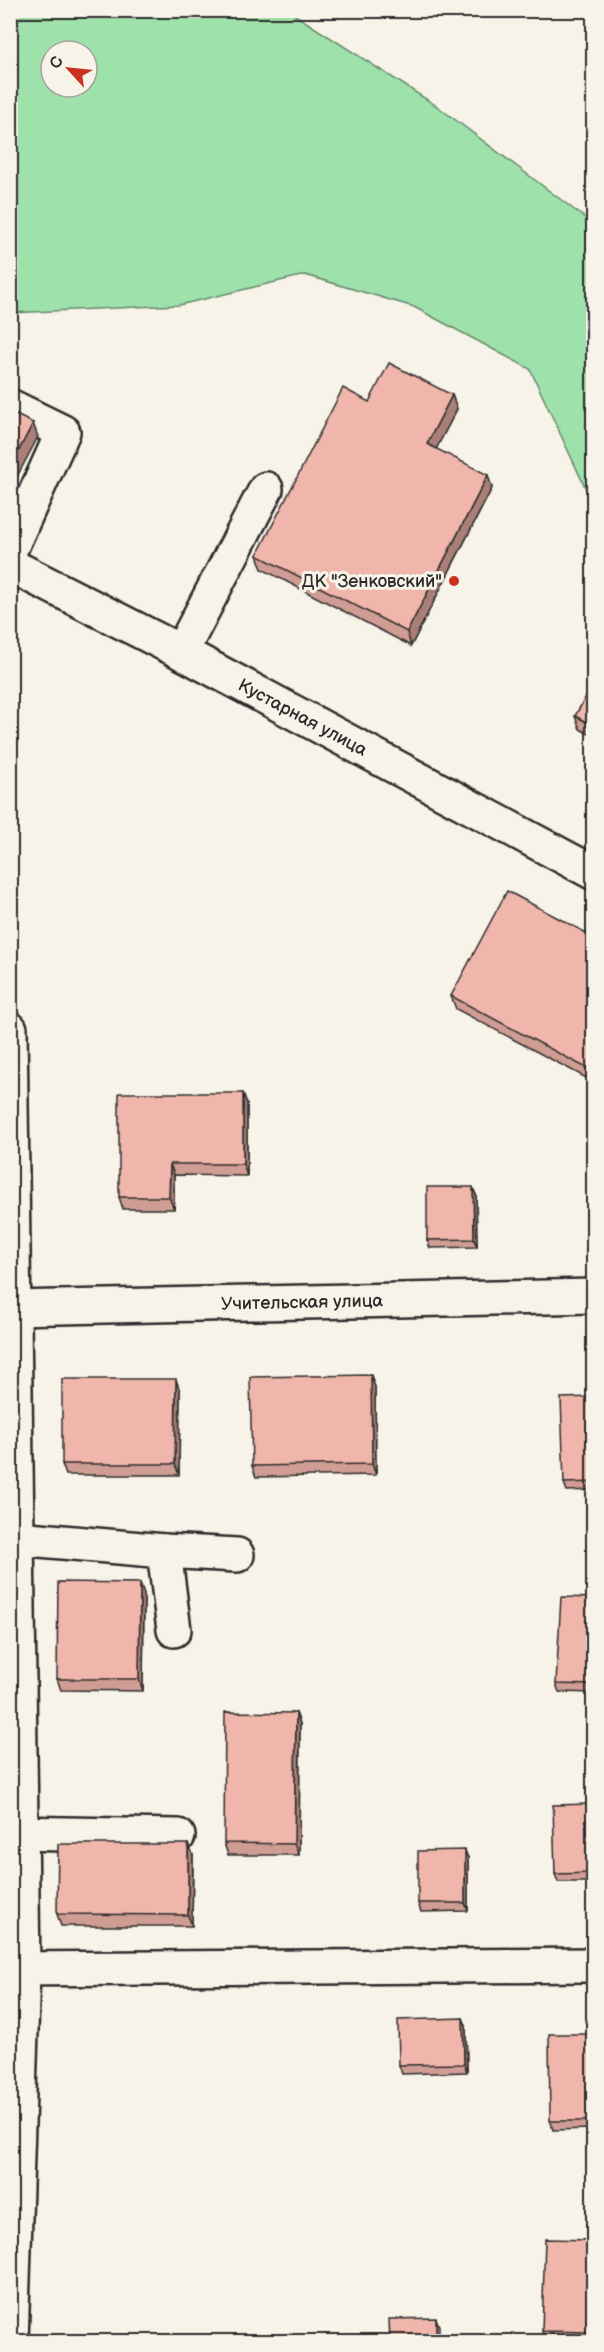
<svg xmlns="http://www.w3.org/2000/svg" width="604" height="2352" font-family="'Balsamiq Sans',sans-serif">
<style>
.green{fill:#9ee1ab;stroke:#64866b;stroke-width:1.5;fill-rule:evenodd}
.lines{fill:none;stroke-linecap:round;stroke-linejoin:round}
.minor-casing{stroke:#2b2b2b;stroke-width:38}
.major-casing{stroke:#2b2b2b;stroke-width:38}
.minor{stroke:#f7f3e8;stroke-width:33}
.major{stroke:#f7f3e8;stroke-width:33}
.rail-casing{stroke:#2b2b2b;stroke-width:7}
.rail{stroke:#f7f3e8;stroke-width:4.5;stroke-dasharray:14;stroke-linecap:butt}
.wall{fill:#cf9d93;stroke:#2b2b2b;stroke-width:1.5}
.shaded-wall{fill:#a97f78;stroke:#2b2b2b;stroke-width:1.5}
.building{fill:#f1b6ab;stroke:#2b2b2b;stroke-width:1.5}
.poi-dot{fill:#c8321e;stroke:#f7f3e8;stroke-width:2}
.labels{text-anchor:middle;stroke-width:6;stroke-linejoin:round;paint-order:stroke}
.poi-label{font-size:18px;fill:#2b2b2b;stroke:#f7f3e8;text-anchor:end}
.street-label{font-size:18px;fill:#2b2b2b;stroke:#f7f3e8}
</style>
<rect width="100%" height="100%" fill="#f7f3e8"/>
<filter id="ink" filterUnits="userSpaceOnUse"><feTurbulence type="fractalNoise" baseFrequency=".0167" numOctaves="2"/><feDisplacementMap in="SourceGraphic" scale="12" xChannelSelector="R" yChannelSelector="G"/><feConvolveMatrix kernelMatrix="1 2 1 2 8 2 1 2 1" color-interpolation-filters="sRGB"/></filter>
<g filter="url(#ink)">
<path class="green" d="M10,11H289L437,106L593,224V504L530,369L414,307L305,275L179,305L11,313ZM51,51H87V87H51Z"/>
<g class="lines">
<g class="minor-casing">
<g id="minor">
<polyline points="10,406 63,432 10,550"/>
<polyline points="181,652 266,489"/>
<polyline points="10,1029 23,1969 11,2342"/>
<path id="s1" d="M10,1308L594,1296"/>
<polyline points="17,1538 164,1551 174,1630"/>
<polyline points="164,1551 237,1555"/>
<polyline points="10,1833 178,1836"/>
<polyline points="10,1969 594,1965"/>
</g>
</g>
<g class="major-casing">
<g id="major">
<path id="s2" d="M10,565L181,652L594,873"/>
</g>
</g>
<use href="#minor" class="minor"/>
<use href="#major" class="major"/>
<g class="rail-casing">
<polyline id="rail" points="590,10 594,13"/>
</g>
<use href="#rail" class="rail"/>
</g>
<g class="wall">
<polygon points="452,395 457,409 436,449 492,488 411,646 262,569 257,555 369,402"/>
<polygon points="594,683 594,737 580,729 575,716"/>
<polygon points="594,937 594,1082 456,1009 451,996"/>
<polygon points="243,1093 247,1104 247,1176 174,1175 174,1209 123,1209 119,1197"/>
<polygon points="476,1195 477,1247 430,1248 427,1240"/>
<polygon points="375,1387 376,1475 256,1477 252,1466"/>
<polygon points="180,1391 179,1475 66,1475 62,1464"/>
<polygon points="594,1397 594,1490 567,1491 564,1483"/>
<polygon points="140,1583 144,1594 143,1691 61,1690 57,1679"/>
<polygon points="594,1598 594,1693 559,1692 556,1684"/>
<polygon points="296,1713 300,1724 299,1855 228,1855 224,1843"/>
<polygon points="591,1804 594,1812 594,1882 558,1882 555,1874"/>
<polygon points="188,1844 193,1855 192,1926 61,1926 57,1914"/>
<polygon points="468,1858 468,1911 421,1912 418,1903"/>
<polygon points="463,2018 466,2026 467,2072 402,2074 399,2065"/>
<polygon points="594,2034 594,2129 553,2130 550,2121"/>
<polygon points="593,2240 593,2341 545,2339 542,2331"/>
</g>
<g class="shaded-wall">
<polygon points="452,395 457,409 432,457 427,444"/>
<polygon points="33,423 38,437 10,490 10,467"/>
<polygon points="488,475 492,488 411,646 407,632"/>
<polygon points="243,1093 247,1104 247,1176 243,1164"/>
<polygon points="170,1164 174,1175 174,1209 169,1197"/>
<polygon points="473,1187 476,1195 477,1247 474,1239"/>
<polygon points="371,1375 375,1387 376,1475 372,1464"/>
<polygon points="176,1379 180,1391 179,1475 175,1464"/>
<polygon points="140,1583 144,1594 143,1691 139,1679"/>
<polygon points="296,1713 300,1724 299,1855 294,1844"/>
<polygon points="591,1804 594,1812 594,1875 593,1873"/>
<polygon points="188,1844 193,1855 192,1926 188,1915"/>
<polygon points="465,1850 468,1858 468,1911 465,1903"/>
<polygon points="463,2018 466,2026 467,2072 464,2064"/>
<polygon points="593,2240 594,2339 593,2341 590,2332"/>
<polygon points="436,2318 439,2326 439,2342 436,2342"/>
</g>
<g class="building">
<polygon points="389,363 452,395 427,444 488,475 407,632 257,555 343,388 369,402"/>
<polygon points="10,412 33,423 10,467"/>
<polygon points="594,683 594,726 575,716"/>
<polygon points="507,891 594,937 594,1072 451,996"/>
<polygon points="119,1093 243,1093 243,1164 170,1164 169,1197 119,1197"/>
<polygon points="427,1187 473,1187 474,1239 427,1240"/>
<polygon points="371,1375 372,1464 252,1466 250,1377"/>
<polygon points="62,1379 176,1379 175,1464 62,1464"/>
<polygon points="594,1397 594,1482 564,1483 561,1398"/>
<polygon points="58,1582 140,1583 139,1679 57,1679"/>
<polygon points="561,1597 594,1598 594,1685 556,1684"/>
<polygon points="225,1712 296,1713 294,1844 224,1843"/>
<polygon points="591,1804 593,1873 555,1874 553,1805"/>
<polygon points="58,1844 188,1844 188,1915 57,1914"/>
<polygon points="465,1850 465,1903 418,1903 418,1851"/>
<polygon points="463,2018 464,2064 399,2065 398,2020"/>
<polygon points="549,2034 594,2034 594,2121 550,2121"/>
<polygon points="545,2239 593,2240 590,2332 542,2331"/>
<polygon points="436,2318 436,2342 390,2342 389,2319"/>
</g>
</g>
<circle class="poi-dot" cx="454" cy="581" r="6"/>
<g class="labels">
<g class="poi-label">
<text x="442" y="587">ДК "Зенковский"</text>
</g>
<g class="street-label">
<text dy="6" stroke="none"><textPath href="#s2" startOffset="330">Кустарная улица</textPath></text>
<text dy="6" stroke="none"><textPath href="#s1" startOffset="292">Учительская улица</textPath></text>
</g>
</g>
<rect width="604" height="2352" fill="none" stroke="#f7f3e8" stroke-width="36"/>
<rect x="18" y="18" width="568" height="2316" fill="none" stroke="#2b2b2b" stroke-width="2" filter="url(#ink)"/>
<g transform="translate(69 69) rotate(297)"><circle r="28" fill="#f7f3e8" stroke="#a5a39c" stroke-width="1.5"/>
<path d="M0-4.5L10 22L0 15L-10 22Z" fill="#c8321e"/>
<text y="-9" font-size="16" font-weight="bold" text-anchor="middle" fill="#2b2b2b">С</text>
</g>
</svg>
